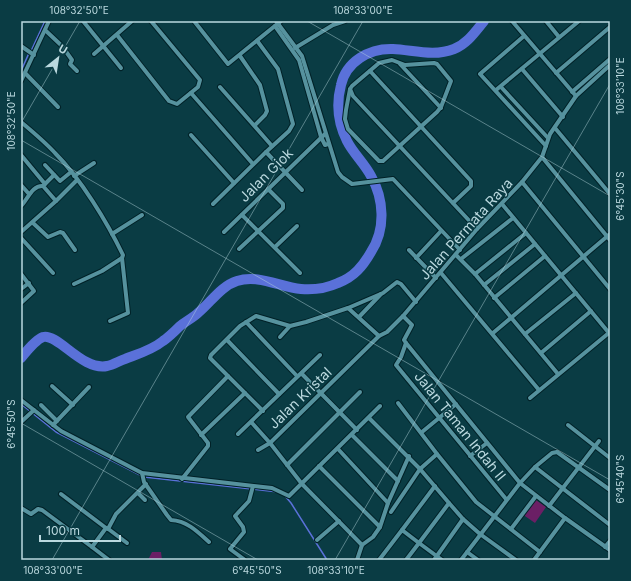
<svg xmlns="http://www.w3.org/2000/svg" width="631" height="581" font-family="Inter,sans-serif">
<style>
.green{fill:#6b1f65}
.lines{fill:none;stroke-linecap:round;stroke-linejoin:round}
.stream{stroke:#5a71d9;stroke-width:1.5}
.river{stroke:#5a71d9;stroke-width:10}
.street-casing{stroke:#012127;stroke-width:6}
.street{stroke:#56929e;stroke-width:4}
.ticks{fill:none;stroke:#bbd9df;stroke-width:1;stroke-opacity:0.45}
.labels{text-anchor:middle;stroke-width:3;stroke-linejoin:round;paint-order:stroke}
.street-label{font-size:14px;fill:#bbd9df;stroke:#0a3c44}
.neatline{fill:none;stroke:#bbd9df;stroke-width:1.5}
.ticks-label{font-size:10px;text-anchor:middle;fill:#bbd9df}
</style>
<rect width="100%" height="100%" fill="#0a3c44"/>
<g class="green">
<polygon points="533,498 546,507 535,523 522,514"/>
<polygon points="152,552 161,552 162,560 148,560"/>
</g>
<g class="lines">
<g class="stream">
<polyline points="31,51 45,21"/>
<polyline points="21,71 29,53"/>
<polyline points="21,404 56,432 140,475"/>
<polyline points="144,477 278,492"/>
<polyline points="285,496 291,503 327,560"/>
</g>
<path class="river" d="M21,358C26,352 35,340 43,337C58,333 82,371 107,366C113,365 119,361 125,359C138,354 152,350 163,341C169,337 175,331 180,326C186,321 193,318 199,312C211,302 221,286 237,281C258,274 280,287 301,289C313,290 327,288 338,283C354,277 363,266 371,252C386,229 384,199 371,176C364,163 353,153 347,141C338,123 336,104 341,85C346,62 369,48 393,49C413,50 434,57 454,49C467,44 475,32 484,21"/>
<g class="street-casing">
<g id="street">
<polyline points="83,21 121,68"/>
<polyline points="194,21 228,64 281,21"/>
<polyline points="276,21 302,56 338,172 342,177 352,184 393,179 460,250"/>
<polyline points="512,21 576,96"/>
<polyline points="546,21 559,37"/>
<polyline points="275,26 299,60 321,137 325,145 328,144"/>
<polyline points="45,30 62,46 72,60 70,64 77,71"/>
<polyline points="117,35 169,101 177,104 198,87 200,80 151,21"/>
<polyline points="524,36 480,74 546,146"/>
<polyline points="258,42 278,69 293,124 289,131 266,152 302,190"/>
<polyline points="21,46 34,55"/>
<polyline points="295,48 333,25 345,21"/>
<polyline points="94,54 132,21"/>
<polyline points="240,56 260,85 267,111 265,115 255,125"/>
<polygon points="392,60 405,65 434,63 437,64 451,81 441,107 437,112 383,161 379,161 348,129 345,119 346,110 350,89 352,86 379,63"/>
<polyline points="400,64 441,108"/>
<polyline points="522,69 563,117"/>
<polyline points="370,71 471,181 471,186 453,203"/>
<polyline points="25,73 58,107"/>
<polyline points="556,73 610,27"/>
<polyline points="21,81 49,21"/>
<polyline points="220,87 272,146"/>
<polyline points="501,87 548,138"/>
<polyline points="350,89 353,96 477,229"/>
<polyline points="496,90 579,21"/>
<polyline points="572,92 610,59"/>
<polyline points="191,93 253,164"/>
<path d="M21,122C33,132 45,142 55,153C81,179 107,222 123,255L122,258L102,271L74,284"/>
<polyline points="555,128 610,194"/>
<polyline points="191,135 234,183"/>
<polyline points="21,155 45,184"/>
<polyline points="542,157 610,240"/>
<polyline points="45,165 60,181 71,172"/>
<polyline points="74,176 94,163"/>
<polyline points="522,182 610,289"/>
<polyline points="21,185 29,194"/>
<polyline points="56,201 77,180"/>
<polyline points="213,204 266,152"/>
<polyline points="502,204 609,333"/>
<path d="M21,206C28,199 32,185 43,186"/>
<polyline points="242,215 300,273"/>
<polyline points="33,223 48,237 60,232 63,233 75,250"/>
<polyline points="21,232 56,201 43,186 54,175"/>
<polyline points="224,232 325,134"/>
<polyline points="112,234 142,215"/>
<polyline points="21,238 53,273"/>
<polyline points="275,247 297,226"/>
<polyline points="239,249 283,208 283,204 268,189"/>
<polyline points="409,250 436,278"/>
<polyline points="456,255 475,274 558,374"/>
<polyline points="416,258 441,231"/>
<polyline points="461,259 513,218"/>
<polyline points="441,273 539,390"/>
<polyline points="21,274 34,291 21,303"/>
<polyline points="475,274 526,233"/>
<polyline points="484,285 535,244"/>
<polyline points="21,289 29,283"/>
<polyline points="494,298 545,256"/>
<polyline points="348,308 379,336"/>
<polyline points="403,316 412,325 404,340 406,343 520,483 461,560"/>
<polyline points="359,317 381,294"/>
<polyline points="110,321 128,313 122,258"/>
<polyline points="246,322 297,376"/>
<polyline points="493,333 610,234"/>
<polyline points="525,334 576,293"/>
<polyline points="280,337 290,326"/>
<polyline points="227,340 279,394"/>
<polyline points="406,343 401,357 396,365 506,499"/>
<polyline points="541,353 591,311"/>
<polyline points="302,374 357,430"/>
<polyline points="52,386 73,405"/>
<polyline points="530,398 610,332"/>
<polyline points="21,400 61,431 142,473 272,488 289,496 380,406"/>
<polyline points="398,403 437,454"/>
<polyline points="41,405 57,421"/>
<polyline points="263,411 210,358 211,355 240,326 256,316 290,326 306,322 348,308 383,293 397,282 401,284 416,302"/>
<polyline points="369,418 420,469 449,503 419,543 402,530 379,560"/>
<polyline points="21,422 34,410"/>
<polyline points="252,423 270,443 302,484 362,545"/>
<polyline points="53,425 89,387"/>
<polyline points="568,425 610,458"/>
<polyline points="422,432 456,404"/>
<polyline points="238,434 320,355"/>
<polyline points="201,435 245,393"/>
<polyline points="352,435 398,481"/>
<polyline points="338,449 388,503"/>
<polyline points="258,450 270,443 379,336 387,332 403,316 477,229 522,182 542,157 550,134 576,96 610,65"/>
<polyline points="470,456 487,443"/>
<polyline points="287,465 360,392"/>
<polyline points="319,466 380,527"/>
<path d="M142,473L144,482L167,515L171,520C187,521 197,531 209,542"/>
<polyline points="182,479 208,446 208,443 188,417 228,376"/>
<polyline points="610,490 557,452 552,453 535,467 610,525"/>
<polyline points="138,493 145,500"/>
<polyline points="61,494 106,528 92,547 109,560"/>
<polyline points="449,503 463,519"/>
<polyline points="549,506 599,441"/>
<polyline points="21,508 31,514 38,509 42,510 92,547"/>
<polyline points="391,512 420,469 437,454 476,502 540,552"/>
<polyline points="565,518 610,550"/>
<polyline points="107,528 127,543"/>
<polyline points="108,529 116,514 146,484"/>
<polyline points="511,529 536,496"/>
<polyline points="402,530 435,486"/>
<polyline points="317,540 339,521"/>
<polyline points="605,547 610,541"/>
<polyline points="467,552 478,560"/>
<polyline points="245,560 230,549 244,532 243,527 235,516 249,501 253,486"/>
<polyline points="357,560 362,545 373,537 380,527 388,503 409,456"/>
<polyline points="406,560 419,543 442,560"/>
<polyline points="434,560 463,519 480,534 516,560"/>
<polyline points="534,560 565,518 520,483 535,467"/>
</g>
</g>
<use href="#street" class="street"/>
</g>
<path class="ticks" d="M307,21L610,196M21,123L80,21M21,140L610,480M21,423L258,560M52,560L363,21M335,560L610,84"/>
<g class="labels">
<g class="street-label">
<text transform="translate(266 175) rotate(-45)" y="5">Jalan Giok</text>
<text transform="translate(466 229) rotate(-48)" y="5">Jalan Permata Raya</text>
<text transform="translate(300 398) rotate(-44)" y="5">Jalan Kristal</text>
<text transform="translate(460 426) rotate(51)" y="5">Jalan Taman Indah II</text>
</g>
</g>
<rect width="631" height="581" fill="none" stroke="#0a3c44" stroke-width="44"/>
<g transform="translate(58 58) rotate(30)" stroke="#0a3c44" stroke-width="3" paint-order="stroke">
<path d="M0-3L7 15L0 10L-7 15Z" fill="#bbd9df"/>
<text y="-6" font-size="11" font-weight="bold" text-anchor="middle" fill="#bbd9df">U</text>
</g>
<path d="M40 535v6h80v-6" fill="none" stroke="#bbd9df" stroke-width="2"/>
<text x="46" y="535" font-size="12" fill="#bbd9df" stroke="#0a3c44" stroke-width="3" paint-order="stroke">100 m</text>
<rect x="22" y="22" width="587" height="537" class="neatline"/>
<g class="ticks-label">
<text x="79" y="14">108°32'50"E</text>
<text x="363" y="14">108°33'00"E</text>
<text transform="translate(620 86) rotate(-90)" y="4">108°33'10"E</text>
<text transform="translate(11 121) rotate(-90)" y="4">108°32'50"E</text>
<text transform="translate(620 196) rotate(-90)" y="4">6°45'30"S</text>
<text transform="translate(11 424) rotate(-90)" y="4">6°45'50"S</text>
<text transform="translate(620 479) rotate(-90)" y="4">6°45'40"S</text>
<text x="53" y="574">108°33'00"E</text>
<text x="257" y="574">6°45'50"S</text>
<text x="336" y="574">108°33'10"E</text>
</g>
</svg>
